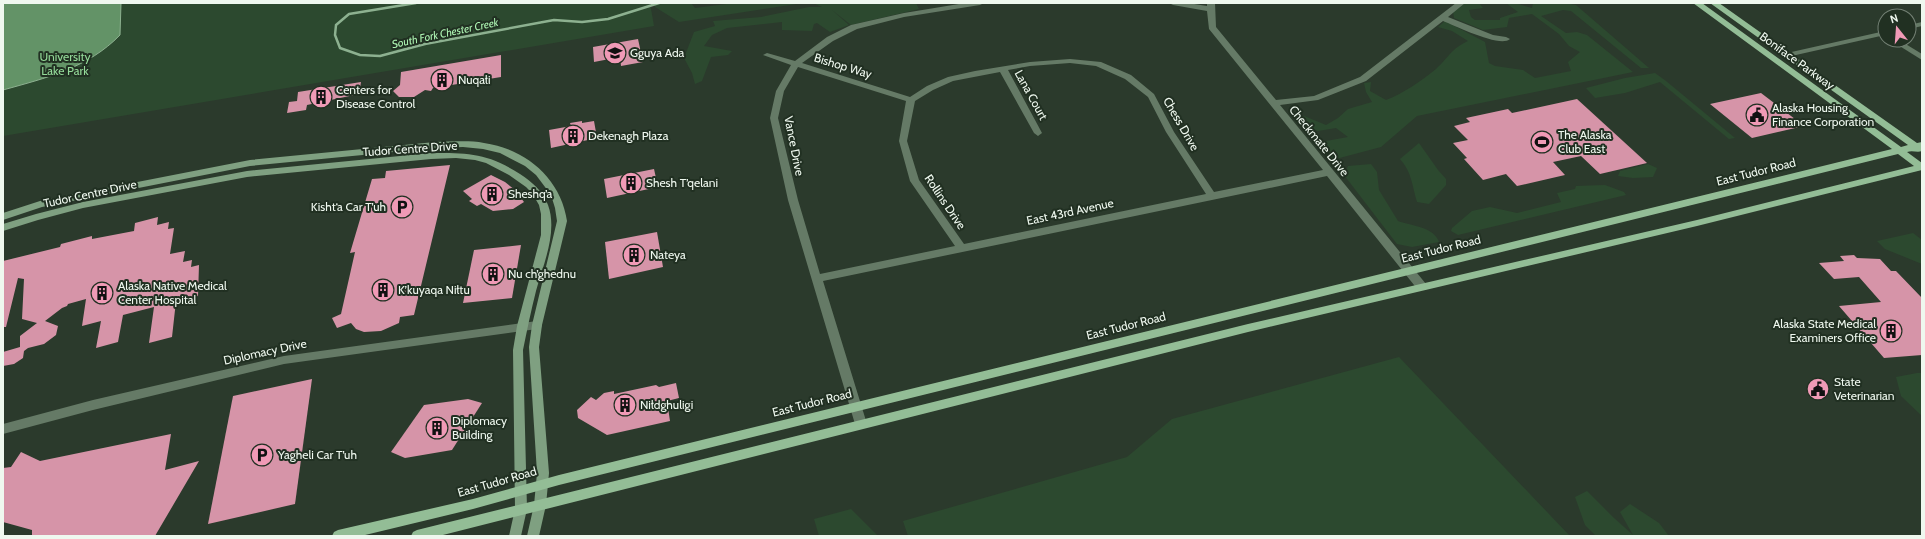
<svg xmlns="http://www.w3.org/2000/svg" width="1925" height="539" font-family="Cabin,sans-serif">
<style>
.green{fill:#2c492f}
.water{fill:#639367;stroke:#8db190}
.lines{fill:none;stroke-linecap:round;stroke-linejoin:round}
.stream{stroke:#8db190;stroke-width:2.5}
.building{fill:#d694a8}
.street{fill:#657a66;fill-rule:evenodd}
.secondary{fill:#7fa081;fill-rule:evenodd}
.primary{fill:#93bd96;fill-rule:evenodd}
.labels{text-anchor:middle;stroke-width:4;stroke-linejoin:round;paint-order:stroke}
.far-water-label{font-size:11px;font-style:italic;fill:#adf4b2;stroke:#213022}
.poi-label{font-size:12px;fill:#eff8ef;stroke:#213022;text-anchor:start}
.park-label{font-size:12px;fill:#94da99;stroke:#213022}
.street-label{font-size:12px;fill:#eff8ef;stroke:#213022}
</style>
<rect width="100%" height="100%" fill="#2b3a2c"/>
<g class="green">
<polygon points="3,3 650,3 654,26 3,136"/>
<polygon points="655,3 691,3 695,8 734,3 803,3 679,22 655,7"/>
<polygon points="813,3 916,3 919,9 851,25 832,10 849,25 830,32 817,23 814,24 812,31 782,30 782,22 727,28 712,35 704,46 732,51 728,55 711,57 702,81 695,84 692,73 684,58 694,32 715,26 713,21 761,17 809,7 822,7"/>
<path d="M1464,3H1479L1483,8L1469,10L1471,17L1475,20H1500V18L1518,12L1506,3H1515L1532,8L1533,3H1564L1576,5L1649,68H1641L1571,11L1563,10L1541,16L1566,33L1577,32L1587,35L1633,72L1417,116L1381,147L1332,160L1315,143L1348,137L1336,128L1318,131L1296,122L1304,116L1326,125L1338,118L1348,109L1372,102L1366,92L1364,83L1371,82L1370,91L1386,100C1404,93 1421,81 1436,69C1449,57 1451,49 1468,41L1452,31L1438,27L1445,21L1485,42L1489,63L1495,66L1523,70L1535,78L1571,71L1568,62L1580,52L1569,46L1559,34L1532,14L1509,18L1507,27L1483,30L1454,18L1453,11Z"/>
<polygon points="1655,73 1666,81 1735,138 1729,139 1660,82 1625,93 1595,98 1586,88 1625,78"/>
<path d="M1419,143L1438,170L1446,179V185L1429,204L1417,202C1412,186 1412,172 1400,159Z"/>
<path d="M1371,164L1377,172L1379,190L1398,221C1412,226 1434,227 1439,242L1412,247L1397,244L1344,175L1348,166Z"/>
<polygon points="1648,164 1657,168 1653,177 1633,178 1618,176 1620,171"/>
<polygon points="1605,185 1624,192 1626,195 1458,235 1451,231 1452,228 1472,211 1490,207 1517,213 1561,202 1557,193 1575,189 1576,186"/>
<polygon points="1913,233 1922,240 1922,264 1885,249 1877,241"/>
<polygon points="1399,357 1570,536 908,536 903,521 1127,457 1172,419"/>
<polygon points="1917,373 1922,373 1922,416 1901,396 1896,377"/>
<polygon points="1587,491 1614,518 1633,535 1620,512 1630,504 1659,523 1669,536 1596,536 1585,525 1575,497"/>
<polygon points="851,509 878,536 819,536 814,519"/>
</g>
<path class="water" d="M3,3H121L120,35C88,68 46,78 3,90Z"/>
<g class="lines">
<polyline class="stream" points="416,3 349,14 336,25 335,35 340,48 360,55 380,56 425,44 554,20 582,22 608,19 659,3"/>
</g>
<g class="building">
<polygon points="638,39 643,62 621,66 620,57 594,62 593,47"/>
<polygon points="501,55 501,77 433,88 431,91 425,90 414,97 399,97 393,91 400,85 401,72"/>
<polygon points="361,82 359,94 307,105 306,110 287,113 289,102 297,101 298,92"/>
<polygon points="1761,93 1804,126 1752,138 1710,104"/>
<polygon points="1577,99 1647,163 1600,174 1581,156 1553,162 1565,175 1517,186 1506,174 1483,180 1464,159 1467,158 1453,143 1468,140 1454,126 1470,122 1466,118 1508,109 1512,113"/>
<polygon points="582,121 582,123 594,121 597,138 551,148 549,130 571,126 570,123"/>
<polygon points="450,165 414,315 400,317 399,323 381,331 364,332 356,329 351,323 337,328 332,318 341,314 355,252 350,253 372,179 385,178 386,171"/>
<polygon points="654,169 658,187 607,198 604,179"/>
<polygon points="491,175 505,182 515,190 524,202 513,209 493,211 481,204 477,206 469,201 472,199 463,191"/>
<polygon points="158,217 157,225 169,222 168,229 174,228 170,254 185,251 183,262 192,260 191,267 199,265 198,296 176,301 172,337 149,343 154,307 123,315 118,342 96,348 101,321 82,326 86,299 68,304 67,306 62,308 45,321 58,326 56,335 44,344 28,348 24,351 23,358 14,364 3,366 3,352 20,347 20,336 37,323 22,319 24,279 18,278 6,327 3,327 3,261 60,247 61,244 92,236 92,239 134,231 135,223"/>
<polygon points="657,232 663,267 609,279 605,242"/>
<polygon points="521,245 512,298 463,303 474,250"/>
<polygon points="1854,255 1857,258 1880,259 1891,271 1896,271 1922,298 1922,355 1884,358 1839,306 1881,302 1859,277 1834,279 1819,263 1844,261 1840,256"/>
<polygon points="312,379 295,504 208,524 233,396"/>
<polygon points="676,383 679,398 667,401 670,421 607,435 578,418 577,410 591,397 596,400 604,393 614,391 614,394 656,385 659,387"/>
<polygon points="468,399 482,403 452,450 405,458 391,452 424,405"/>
<polygon points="171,434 165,470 199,461 155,536 32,536 32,530 3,522 3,468 11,467 21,452 40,461"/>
</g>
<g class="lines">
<g class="street">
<path d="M965,3H984L980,5L904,17L857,29L833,41L802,63L910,97L927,86L948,77L975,71L1030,62L1070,59L1101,62L1131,75L1154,94L1174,132L1214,192L1323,170L1209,29L1207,11L1173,5L1169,3H1188L1207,6V3H1215L1216,27L1276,100L1314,96L1360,77L1456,3H1465L1448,17L1493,35L1506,37L1510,39C1500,48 1456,26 1443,21L1366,81L1318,100L1280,105L1426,284L1427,287L1426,290H1418L1327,176L823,281L867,424L865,427L861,429L857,427L855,424L788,200L770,118L776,91L791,65L763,55L767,53L795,61L827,37L851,25L904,13ZM1070,63L1096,66L1125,79L1148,97L1166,132L1206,194L964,244L919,180L907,141L915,101L933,90L953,81L1000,72L1034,133L1038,136L1042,133L1008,70L1030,66ZM798,67L906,101L899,141L910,181L955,246L820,274L798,200L778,118L784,91Z"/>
<polygon points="1922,22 1922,26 1909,29 1909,25"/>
<polygon points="1885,31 1885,35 1787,57 1783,55 1787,53"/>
<polygon points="1890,40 1899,40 1922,54 1922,60"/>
<polygon points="537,321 541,322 542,325 541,328 537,329 284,364 93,410 3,434 3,424 93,400 284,356"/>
</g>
<g class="secondary">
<path d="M435,142C451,142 468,140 484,143C526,149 561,179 567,221L542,325L539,347L549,473L546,505L539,536H527L534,505L537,473L529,347L532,325L557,221L555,208L551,195L536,175L525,166L500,153L483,149L463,147L435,148L250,166L42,207L3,220V213L40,201L250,160Z"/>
<path d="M431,153C470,153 487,153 520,174C532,182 543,191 548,205C558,232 543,265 536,291C531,311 527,330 523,350L527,509L521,536H509L515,509L513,350L517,326L541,235V214L539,205L532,193L526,187L509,175L486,163L475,160L456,158L431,159L247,177L83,208L38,220L3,231V224L36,214L83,202L247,171Z"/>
</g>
<path class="primary" d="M1693,3H1702L1901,147L1908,145L1710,3H1719L1917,143L1922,142V151C1917,153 1913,150 1907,152L1922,163V170L1697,226L1248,332L439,536H411L413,532L417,530L1248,324L1697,220L1914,166L1898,154L559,485L473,509L361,536H332L334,532L338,530L473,499L559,475L1892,149Z"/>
</g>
<defs>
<g id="school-disc" transform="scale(1.15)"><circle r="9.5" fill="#f09ab6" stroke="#213022"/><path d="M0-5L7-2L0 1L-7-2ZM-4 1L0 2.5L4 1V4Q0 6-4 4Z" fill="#111"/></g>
<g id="building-disc" transform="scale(1.15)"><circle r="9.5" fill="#f09ab6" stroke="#213022"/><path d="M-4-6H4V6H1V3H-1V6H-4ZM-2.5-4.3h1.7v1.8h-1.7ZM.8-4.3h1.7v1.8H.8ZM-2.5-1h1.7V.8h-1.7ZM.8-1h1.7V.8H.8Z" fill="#111"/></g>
<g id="civic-disc" transform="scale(1.15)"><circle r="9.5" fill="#f09ab6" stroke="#213022"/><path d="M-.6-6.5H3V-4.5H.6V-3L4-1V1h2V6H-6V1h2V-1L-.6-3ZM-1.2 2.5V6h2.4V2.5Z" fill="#111"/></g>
<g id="stadium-disc" transform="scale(1.15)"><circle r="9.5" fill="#f09ab6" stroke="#213022"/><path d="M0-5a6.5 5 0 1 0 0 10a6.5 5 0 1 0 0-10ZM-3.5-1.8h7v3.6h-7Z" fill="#111"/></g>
<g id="parking-disc" transform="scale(1.15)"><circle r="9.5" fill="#f09ab6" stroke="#213022"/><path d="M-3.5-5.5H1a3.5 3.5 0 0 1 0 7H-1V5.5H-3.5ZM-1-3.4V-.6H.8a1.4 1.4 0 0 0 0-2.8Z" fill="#111"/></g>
</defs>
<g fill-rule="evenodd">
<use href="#school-disc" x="615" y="53"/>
<use href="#building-disc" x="442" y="80"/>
<use href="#building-disc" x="321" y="97"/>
<use href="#civic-disc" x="1757" y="115"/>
<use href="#building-disc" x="573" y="136"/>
<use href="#stadium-disc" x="1542" y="142"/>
<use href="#building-disc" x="631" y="183"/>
<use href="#building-disc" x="492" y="194"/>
<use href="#parking-disc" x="402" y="207"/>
<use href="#building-disc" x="634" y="255"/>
<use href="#building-disc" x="493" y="274"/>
<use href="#building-disc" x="383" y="290"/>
<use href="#building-disc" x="102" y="293"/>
<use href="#building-disc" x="1891" y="331"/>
<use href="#civic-disc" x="1818" y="389"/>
<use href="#building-disc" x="625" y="405"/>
<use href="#building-disc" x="437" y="428"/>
<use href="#parking-disc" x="262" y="455"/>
</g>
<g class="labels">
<g class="far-water-label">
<text transform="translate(445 33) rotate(-12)" y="4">South Fork Chester Creek</text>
</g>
<g class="poi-label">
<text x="630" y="57">Gguya Ada</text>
<text x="458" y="84">Nuqałi</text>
<text x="336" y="94">Centers for<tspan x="336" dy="14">Disease Control</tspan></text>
<text x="1772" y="112">Alaska Housing<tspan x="1772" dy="14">Finance Corporation</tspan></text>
<text x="1558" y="139">The Alaska<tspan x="1558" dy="14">Club East</tspan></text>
<text x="588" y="140">Dekenagh Plaza</text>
<text x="646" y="187">Shesh T’qelani</text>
<text x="508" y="198">Sheshq’a</text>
<text x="386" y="211" text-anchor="end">Kisht‘a Car T’uh</text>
<text x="650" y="259">Nateya</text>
<text x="508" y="278">Nu ch’ghednu</text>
<text x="118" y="290">Alaska Native Medical<tspan x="118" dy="14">Center Hospital</tspan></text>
<text x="398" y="294">K’kuyaqa Niłtu</text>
<text x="1876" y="328" text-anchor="end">Alaska State Medical<tspan x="1876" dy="14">Examiners Office</tspan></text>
<text x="1834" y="386">State<tspan x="1834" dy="14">Veterinarian</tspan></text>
<text x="640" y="409">Niłdghuligi</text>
<text x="452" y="425">Diplomacy<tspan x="452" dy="14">Building</tspan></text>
<text x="278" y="459">Yagheli Car T’uh</text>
</g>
<g class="park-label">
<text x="65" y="61">University<tspan x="65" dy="14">Lake Park</tspan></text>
</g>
<g class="street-label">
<text transform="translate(1797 61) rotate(36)" y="4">Boniface Parkway</text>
<text transform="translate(843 66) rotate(17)" y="4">Bishop Way</text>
<text transform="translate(1031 95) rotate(61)" y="4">Lana Court</text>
<text transform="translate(1181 124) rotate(60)" y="4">Chess Drive</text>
<text transform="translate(1319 141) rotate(51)" y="4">Checkmate Drive</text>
<text transform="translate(794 146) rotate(79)" y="4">Vance Drive</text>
<text transform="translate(410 149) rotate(-4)" y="4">Tudor Centre Drive</text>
<text transform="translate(1756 172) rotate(-14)" y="4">East Tudor Road</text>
<text transform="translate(90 194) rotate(-12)" y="4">Tudor Centre Drive</text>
<text transform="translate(945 202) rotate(56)" y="4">Rollins Drive</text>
<text transform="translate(1070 212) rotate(-12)" y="4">East 43rd Avenue</text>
<text transform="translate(1441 249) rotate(-14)" y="4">East Tudor Road</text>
<text transform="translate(1126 326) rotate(-14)" y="4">East Tudor Road</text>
<text transform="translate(265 352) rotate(-12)" y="4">Diplomacy Drive</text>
<text transform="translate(812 403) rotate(-14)" y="4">East Tudor Road</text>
<text transform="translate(497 482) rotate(-16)" y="4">East Tudor Road</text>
</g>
</g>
<rect width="1925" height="539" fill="none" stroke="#eff8ef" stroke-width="8"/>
<g transform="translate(1897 28) rotate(343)"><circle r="19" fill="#213022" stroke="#738074"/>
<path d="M0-3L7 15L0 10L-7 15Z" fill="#f09ab6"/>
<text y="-6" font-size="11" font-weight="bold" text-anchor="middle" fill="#eff8ef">N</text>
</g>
</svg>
